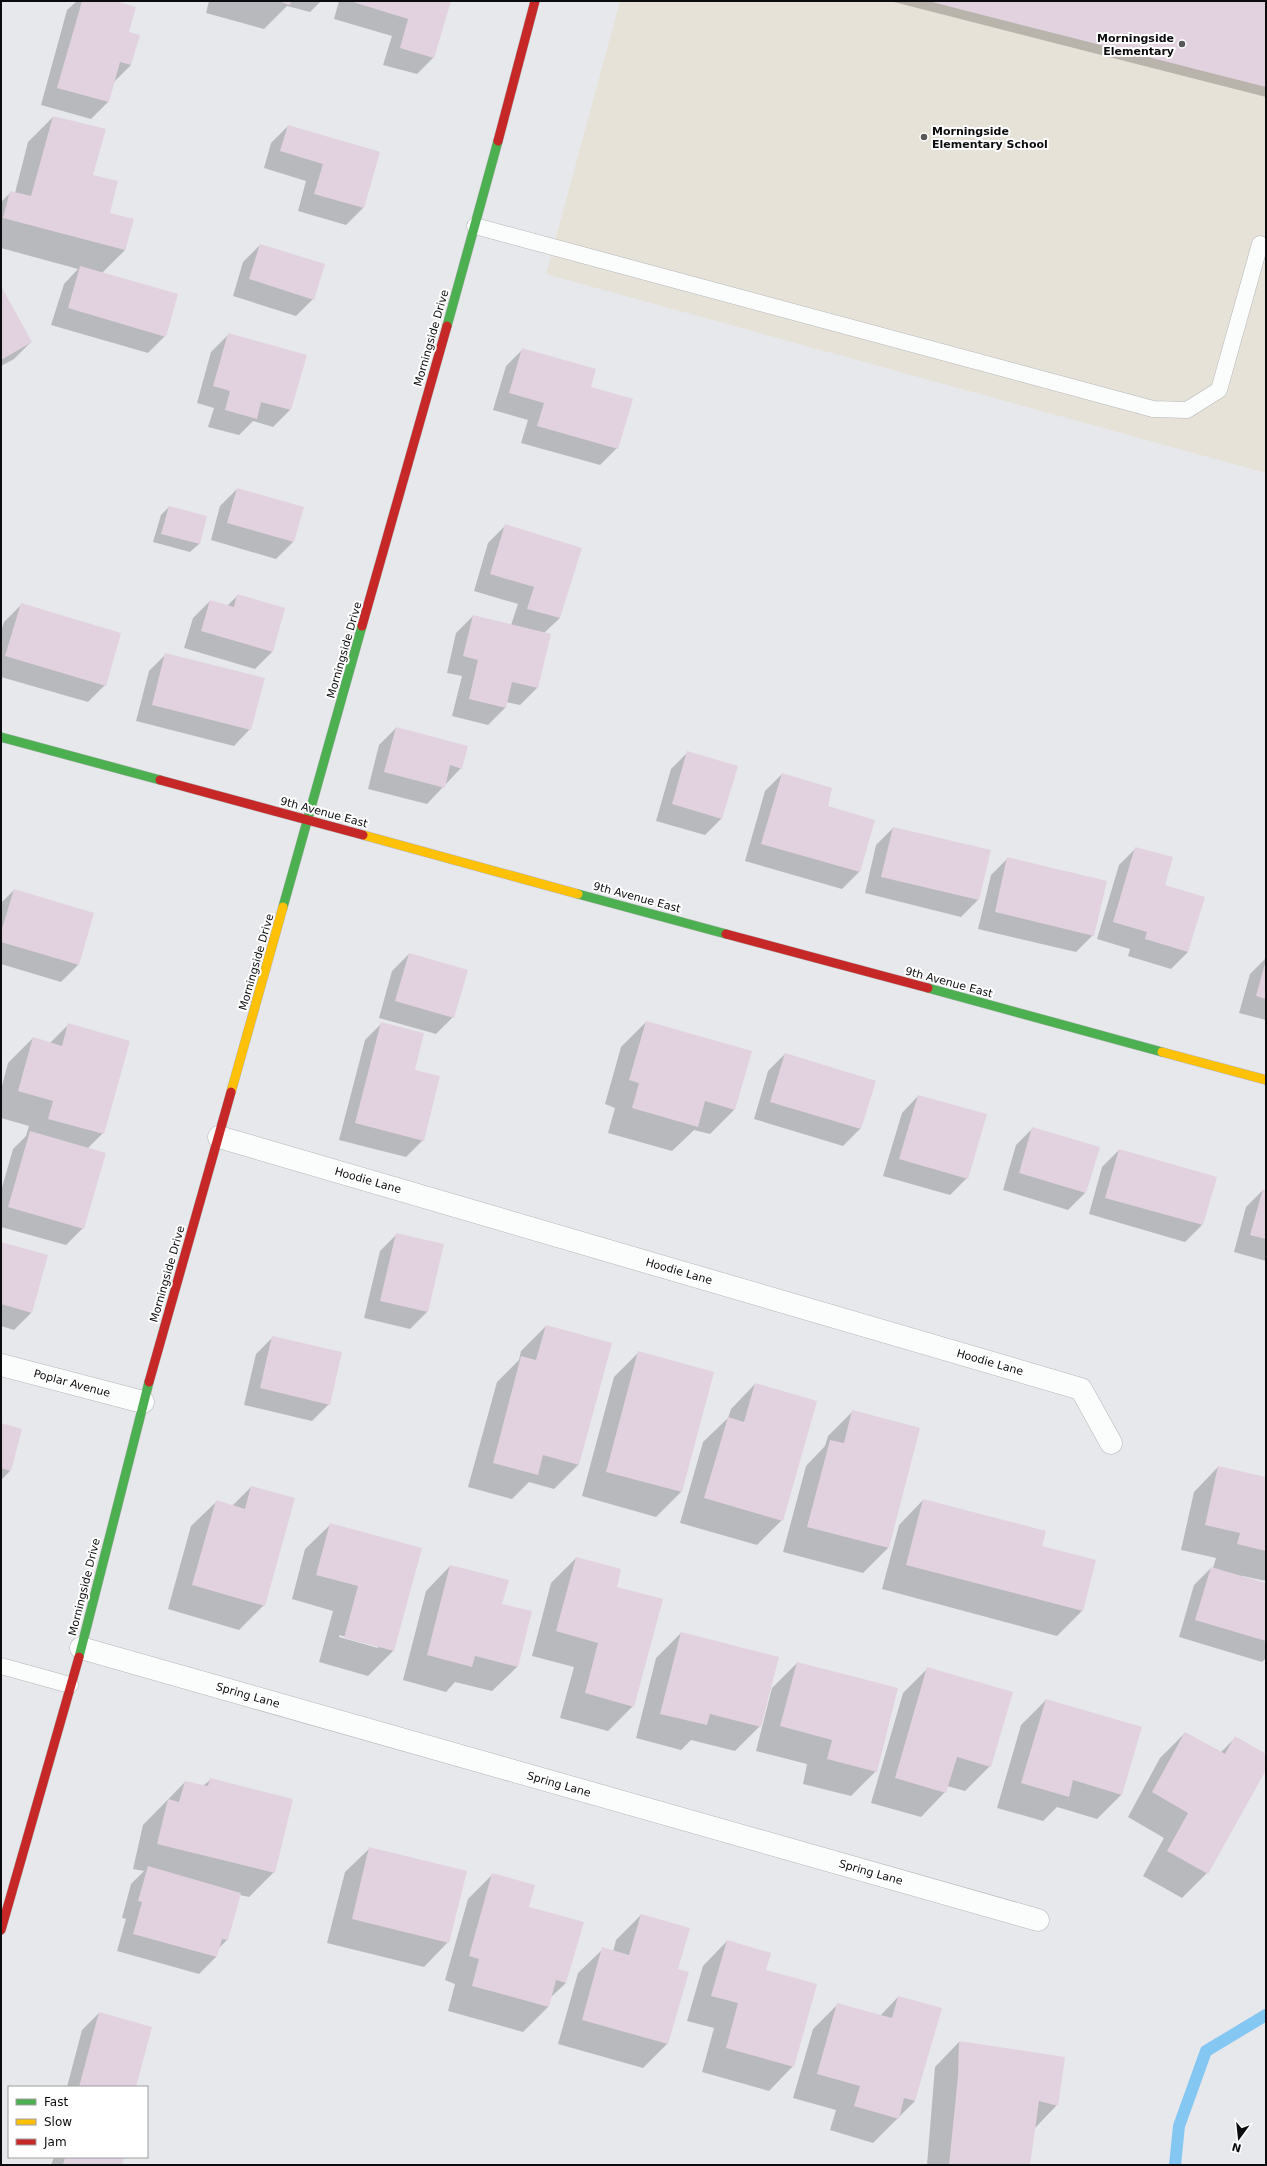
<svg xmlns="http://www.w3.org/2000/svg" width="1267" height="2166" font-family="'DejaVu Sans',sans-serif">
<style>
.education{fill:#e7e2d8}
.shadow{fill:#0003;fill-rule:evenodd}
.lines{fill:none;stroke-linecap:round;stroke-linejoin:round}
.stream{stroke:#85c7f3;stroke-width:12}
.building{fill:#e2d2df}
.lane-casing{stroke:#b4b6b8;stroke-width:17}
.street-casing{stroke:#b4b6b8;stroke-width:23}
.fast-casing{stroke:#b4b6b8;stroke-width:10}
.slow-casing{stroke:#b4b6b8;stroke-width:10}
.jam-casing{stroke:#b4b6b8;stroke-width:10}
.lane{stroke:#fbfcfc;stroke-width:16}
.street{stroke:#fbfcfc;stroke-width:22}
.fast{stroke:#4caf50;stroke-width:9}
.slow{stroke:#ffc107;stroke-width:9}
.jam{stroke:#c62828;stroke-width:9}
.poi-dot{fill:#58595b;stroke:#fff;stroke-width:1.5}
.labels{text-anchor:middle;stroke-width:4;stroke-linejoin:round;paint-order:stroke}
.poi-label{font-size:11px;font-weight:bold;fill:#0b0c0e;stroke:#fff;text-anchor:end}
.street-label{font-size:11px;fill:#0b0c0e;stroke:#fff}
</style>
<rect width="100%" height="100%" fill="#e6e8eb"/>
<polygon class="education" points="620,1 1266,1 1266,473 546,274"/>
<g class="shadow">
<polygon points="77,1 112,1 128,32 131,65 114,82 108,102 91,119 41,105 67,10"/>
<polygon points="209,1 321,1 310,12 287,6 264,29 206,13"/>
<polygon points="339,1 450,1 434,57 417,74 383,65 392,36 334,19"/>
<polygon points="890,1 1266,1 1266,97"/>
<polygon points="53,117 109,213 133,220 125,250 102,273 165,336 148,353 51,325 64,284 78,269 1,248 1,202 11,192 15,193 28,142"/>
<polygon points="288,126 379,152 363,208 346,225 298,211 306,181 264,168 271,143"/>
<polygon points="260,245 313,299 296,316 233,296 243,262"/>
<polygon points="1,288 31,342 14,359 1,366"/>
<polygon points="228,335 290,410 273,427 253,421 239,435 208,427 214,408 197,403 211,352"/>
<polygon points="523,349 590,388 617,448 600,465 521,443 528,420 493,410 506,366"/>
<polygon points="237,489 293,542 276,559 211,540 220,506"/>
<polygon points="169,507 205,517 199,544 190,552 153,542 161,515"/>
<polygon points="505,526 560,618 544,633 550,634 537,688 520,705 506,702 505,708 488,725 452,716 462,676 447,673 456,633 473,616 511,625 518,604 474,591 488,543"/>
<polygon points="238,595 284,609 272,652 255,669 184,648 193,618 210,601 227,606"/>
<polygon points="21,605 105,685 88,702 1,677 1,632 4,622"/>
<polygon points="166,654 250,729 234,746 136,721 149,671"/>
<polygon points="396,728 461,768 427,804 368,789 379,745"/>
<polygon points="688,752 722,818 705,835 656,821 671,769"/>
<polygon points="782,774 826,807 873,821 859,872 842,889 745,861 765,791"/>
<polygon points="893,828 978,900 961,917 865,893 876,845"/>
<polygon points="1136,848 1188,952 1171,969 1128,956 1130,949 1097,939 1119,865"/>
<polygon points="1008,858 1093,935 1076,952 978,929 991,875"/>
<polygon points="14,890 78,965 61,982 1,964 1,903"/>
<polygon points="409,954 453,1017 436,1034 379,1018 392,971"/>
<polygon points="1266,958 1266,1020 1239,1013 1250,974"/>
<polygon points="646,1022 734,1110 710,1134 694,1130 672,1151 608,1133 615,1108 605,1104 621,1047"/>
<polygon points="382,1023 414,1070 423,1140 406,1157 339,1140 365,1040"/>
<polygon points="68,1025 103,1133 87,1149 83,1228 66,1245 1,1227 1,1191 13,1149 26,1136 29,1126 1,1118 1,1090 8,1063 33,1038 50,1043"/>
<polygon points="785,1054 875,1081 860,1129 843,1146 754,1119 768,1071"/>
<polygon points="918,1096 967,1178 950,1195 883,1176 902,1113"/>
<polygon points="1033,1128 1085,1193 1068,1210 1003,1190 1016,1145"/>
<polygon points="1119,1150 1202,1225 1185,1242 1089,1214 1102,1167"/>
<polygon points="1263,1190 1266,1191 1266,1261 1234,1252 1246,1207"/>
<polygon points="397,1234 427,1312 410,1329 364,1318 380,1251"/>
<polygon points="1,1243 31,1313 14,1330 1,1326"/>
<polygon points="546,1326 579,1464 554,1489 529,1482 512,1499 468,1487 497,1382 519,1360 521,1351"/>
<polygon points="273,1337 329,1404 312,1421 244,1405 256,1354"/>
<polygon points="639,1352 681,1492 656,1517 582,1496 614,1377"/>
<polygon points="755,1384 782,1520 757,1545 680,1523 703,1442 728,1418 731,1409"/>
<polygon points="853,1411 919,1428 888,1548 863,1573 783,1552 806,1466 825,1446 828,1436"/>
<polygon points="1,1424 10,1471 1,1480"/>
<polygon points="1218,1467 1266,1478 1266,1581 1243,1576 1243,1577 1266,1584 1266,1658 1262,1662 1179,1637 1194,1585 1211,1568 1213,1568 1216,1558 1181,1550 1194,1492"/>
<polygon points="251,1487 264,1605 239,1630 168,1609 191,1526 216,1502 232,1506"/>
<polygon points="923,1500 1041,1547 1082,1611 1057,1636 882,1589 899,1525"/>
<path d="M330,1525L393,1651L368,1676L319,1662L333,1611L292,1599L305,1549ZM339,1635L378,1646V1648L339,1637Z"/>
<polygon points="576,1558 633,1706 608,1731 560,1718 574,1667 532,1656 551,1583"/>
<polygon points="450,1566 501,1605 517,1667 492,1691 455,1682 446,1692 403,1680 426,1591"/>
<polygon points="681,1633 761,1725 735,1751 691,1740 681,1750 636,1738 656,1658"/>
<polygon points="797,1663 876,1771 851,1796 803,1784 807,1764 756,1751 772,1688"/>
<polygon points="928,1668 990,1766 965,1791 947,1786 945,1792 921,1817 871,1803 903,1693"/>
<polygon points="1046,1700 1122,1794 1097,1819 1057,1807 1043,1821 997,1808 1021,1725"/>
<polygon points="1185,1733 1221,1752 1235,1738 1266,1755 1266,1768 1207,1873 1182,1898 1143,1876 1164,1838 1128,1817 1160,1758"/>
<polygon points="211,1779 274,1872 249,1897 240,1895 227,1940 219,1948 216,1957 199,1974 117,1951 126,1919 122,1918 131,1884 144,1871 133,1869 143,1825 185,1782 203,1786"/>
<polygon points="370,1848 448,1942 424,1967 327,1943 345,1872"/>
<polygon points="493,1874 528,1908 566,1983 550,1998 548,2007 523,2032 448,2011 455,1984 445,1980 468,1899"/>
<polygon points="641,1915 677,1970 667,2044 643,2068 558,2044 578,1973 603,1949 613,1952 616,1940"/>
<polygon points="727,1941 765,1971 793,2066 769,2091 702,2072 714,2028 687,2021 703,1966"/>
<polygon points="898,1997 915,2101 873,2143 830,2130 836,2110 793,2098 813,2029 838,2004 880,2016"/>
<polygon points="99,2013 135,2087 67,2087 82,2030"/>
<polygon points="959,2042 1057,2105 1034,2129 1029,2165 927,2165 935,2067"/>
<polygon points="54,2157 123,2157 121,2165 51,2165"/>
</g>
<g class="lines">
<polyline class="stream" points="1175,2165 1179,2126 1206,2051 1266,2015"/>
</g>
<g class="building">
<polygon points="82,1 116,1 136,7 129,32 140,35 131,65 120,62 109,102 57,88"/>
<polygon points="278,1 291,1 290,5"/>
<polygon points="350,1 451,1 434,58 400,48 408,19"/>
<polygon points="932,1 1266,1 1266,87 932,2"/>
<polygon points="53,116 106,129 93,175 118,181 110,213 134,219 125,250 3,218 10,191 31,196"/>
<polygon points="288,125 380,152 364,208 314,194 323,164 280,151"/>
<polygon points="260,244 325,264 314,300 249,279"/>
<polygon points="80,266 178,294 166,337 68,308"/>
<polygon points="1,286 32,342 1,360"/>
<polygon points="228,333 307,355 291,410 261,402 257,419 225,410 230,391 213,386"/>
<polygon points="522,348 596,369 591,387 633,399 618,449 537,426 544,403 509,393"/>
<polygon points="237,488 304,507 294,542 227,523"/>
<polygon points="169,506 207,516 200,544 161,534"/>
<polygon points="505,524 582,548 560,618 527,609 534,587 490,574"/>
<polygon points="237,594 285,608 273,652 201,631 210,600 234,607"/>
<polygon points="21,603 121,633 106,686 5,656"/>
<polygon points="473,615 551,634 538,688 512,682 506,708 469,699 478,660 463,656"/>
<polygon points="165,653 265,678 251,730 152,705"/>
<polygon points="396,727 468,746 462,769 450,765 445,788 384,772"/>
<polygon points="687,751 738,766 722,819 672,804"/>
<polygon points="782,773 832,788 828,806 875,820 860,872 761,844"/>
<polygon points="893,827 991,850 979,900 881,877"/>
<polygon points="1135,847 1173,857 1165,885 1205,897 1188,952 1145,939 1147,932 1113,922"/>
<polygon points="1007,857 1107,881 1094,936 995,912"/>
<polygon points="14,889 94,913 79,965 1,942 1,932"/>
<polygon points="409,953 468,970 454,1018 395,1001"/>
<polygon points="1266,960 1266,999 1256,996"/>
<polygon points="646,1021 752,1051 735,1110 705,1101 698,1127 632,1108 639,1083 629,1080"/>
<polygon points="381,1022 424,1033 415,1070 440,1076 424,1141 355,1123"/>
<polygon points="68,1023 130,1041 104,1134 48,1119 53,1101 18,1091 33,1037 62,1046"/>
<polygon points="785,1053 876,1081 861,1129 770,1102"/>
<polygon points="918,1095 987,1114 968,1179 899,1159"/>
<polygon points="1032,1127 1100,1147 1086,1193 1019,1173"/>
<polygon points="30,1131 106,1153 84,1229 8,1207"/>
<polygon points="1119,1149 1217,1177 1203,1225 1105,1198"/>
<polygon points="1263,1189 1266,1190 1266,1239 1250,1235"/>
<polygon points="396,1233 444,1244 428,1312 380,1301"/>
<polygon points="1,1242 48,1255 32,1313 1,1304"/>
<polygon points="546,1325 612,1343 579,1465 543,1455 538,1475 493,1463 521,1356 536,1360"/>
<polygon points="272,1336 342,1352 330,1405 260,1388"/>
<polygon points="638,1351 714,1372 682,1492 606,1472"/>
<polygon points="755,1383 817,1401 783,1521 704,1498 728,1417 744,1422"/>
<polygon points="852,1410 920,1428 889,1548 807,1527 830,1440 844,1443"/>
<polygon points="1,1423 22,1429 11,1471 1,1468"/>
<polygon points="1218,1466 1266,1477 1266,1551 1237,1544 1240,1533 1205,1525"/>
<polygon points="251,1486 295,1498 265,1606 192,1585 216,1500 245,1509"/>
<polygon points="923,1499 1046,1531 1042,1546 1096,1560 1083,1611 906,1565"/>
<polygon points="330,1523 422,1548 394,1651 344,1638 358,1586 316,1575"/>
<polygon points="576,1557 621,1569 617,1587 663,1599 634,1707 585,1693 598,1643 556,1631"/>
<polygon points="450,1565 509,1580 502,1604 532,1611 518,1667 475,1656 472,1667 427,1655"/>
<polygon points="1211,1567 1266,1583 1266,1641 1195,1620"/>
<polygon points="681,1632 779,1657 761,1727 710,1714 707,1725 660,1714"/>
<polygon points="797,1662 898,1688 877,1772 827,1759 832,1740 780,1726"/>
<polygon points="927,1667 1013,1692 991,1767 957,1757 946,1793 895,1778"/>
<polygon points="1046,1699 1142,1727 1122,1795 1073,1780 1069,1797 1021,1783"/>
<polygon points="1185,1732 1225,1754 1235,1736 1266,1754 1266,1770 1208,1874 1167,1851 1188,1813 1152,1792"/>
<polygon points="210,1778 293,1799 275,1873 157,1844 168,1799 179,1802 185,1781 208,1786"/>
<polygon points="369,1847 467,1871 449,1943 352,1919"/>
<polygon points="148,1866 241,1893 228,1940 222,1939 217,1957 133,1934 142,1902 138,1901"/>
<polygon points="492,1873 535,1885 529,1907 584,1922 566,1983 556,1980 549,2007 472,1986 479,1959 469,1956"/>
<polygon points="641,1914 690,1928 678,1969 689,1972 668,2044 582,2020 602,1947 629,1955"/>
<polygon points="727,1940 771,1953 766,1970 817,1984 794,2067 726,2048 738,2003 711,1996"/>
<polygon points="898,1996 942,2008 915,2101 904,2098 899,2119 854,2106 860,2086 817,2074 837,2003 892,2018"/>
<polygon points="99,2012 152,2027 136,2087 79,2087"/>
<polygon points="959,2041 1065,2057 1058,2106 1039,2101 1030,2165 949,2165 958,2076"/>
<polygon points="65,2157 124,2157 122,2165 63,2165"/>
</g>
<g class="lines">
<g class="lane-casing">
<g id="lane">
<polyline points="475,226 1153,409 1187,410 1219,390 1260,244"/>
<polyline points="1,1666 70,1685"/>
</g>
</g>
<g class="street-casing">
<g id="street">
<polyline points="219,1137 1081,1389 1111,1443"/>
<polyline points="1,1365 143,1402"/>
<polyline points="81,1648 1038,1920"/>
</g>
</g>
<g class="fast-casing">
<g id="fast">
<polyline points="447,326 498,141"/>
<polyline points="1,737 160,780"/>
<polyline points="578,894 726,934"/>
<polyline points="283,907 362,626"/>
<polyline points="928,988 1162,1052"/>
<polyline points="79,1657 149,1382"/>
</g>
</g>
<g class="slow-casing">
<g id="slow">
<polyline points="363,835 578,894"/>
<polyline points="1162,1052 1266,1080"/>
<polyline points="231,1092 283,907"/>
</g>
</g>
<g class="jam-casing">
<g id="jam">
<polyline points="498,141 535,1"/>
<polyline points="362,626 447,326"/>
<polyline points="160,780 363,835"/>
<polyline points="726,934 928,988"/>
<polyline points="149,1382 231,1092"/>
<polyline points="1,1930 79,1657"/>
</g>
</g>
<use href="#lane" class="lane"/>
<use href="#street" class="street"/>
<use href="#fast" class="fast"/>
<use href="#slow" class="slow"/>
<use href="#jam" class="jam"/>
</g>
<g class="poi-dot">
<circle cx="1182" cy="44" r="4"/>
<circle cx="924" cy="137" r="4"/>
</g>
<g class="labels">
<g class="poi-label">
<text x="1174" y="42">Morningside<tspan x="1174" dy="13">Elementary</tspan></text>
<text x="932" y="135" text-anchor="start">Morningside<tspan x="932" dy="13">Elementary School</tspan></text>
</g>
<g class="street-label">
<text transform="translate(431 338) rotate(-74)" y="4">Morningside Drive</text>
<text transform="translate(344 650) rotate(-74)" y="4">Morningside Drive</text>
<text transform="translate(324 812) rotate(15)" y="4">9th Avenue East</text>
<text transform="translate(637 897) rotate(15)" y="4">9th Avenue East</text>
<text transform="translate(256 962) rotate(-74)" y="4">Morningside Drive</text>
<text transform="translate(949 982) rotate(15)" y="4">9th Avenue East</text>
<text transform="translate(368 1180) rotate(16)" y="4">Hoodie Lane</text>
<text transform="translate(679 1271) rotate(16)" y="4">Hoodie Lane</text>
<text transform="translate(167 1274) rotate(-74)" y="4">Morningside Drive</text>
<text transform="translate(990 1362) rotate(16)" y="4">Hoodie Lane</text>
<text transform="translate(72 1383) rotate(15)" y="4">Poplar Avenue</text>
<text transform="translate(84 1587) rotate(-76)" y="4">Morningside Drive</text>
<text transform="translate(248 1695) rotate(16)" y="4">Spring Lane</text>
<text transform="translate(559 1784) rotate(16)" y="4">Spring Lane</text>
<text transform="translate(871 1872) rotate(16)" y="4">Spring Lane</text>
</g>
</g>
<rect width="1267" height="2166" fill="none" stroke="#0b0c0e" stroke-width="4"/>
<rect x="8" y="2086" width="140" height="72" fill="#ffffff" stroke="#9d9e9f"/>
<rect x="16" y="2099" width="20" height="6" fill="#4caf50" stroke="#9d9e9f"/>
<text x="44" y="2106" font-size="12" fill="#0b0c0e">Fast</text>
<rect x="16" y="2119" width="20" height="6" fill="#ffc107" stroke="#9d9e9f"/>
<text x="44" y="2126" font-size="12" fill="#0b0c0e">Slow</text>
<rect x="16" y="2139" width="20" height="6" fill="#c62828" stroke="#9d9e9f"/>
<text x="44" y="2146" font-size="12" fill="#0b0c0e">Jam</text>
<g transform="translate(1239 2138) rotate(195)" stroke="#ffffff" stroke-width="3" paint-order="stroke">
<path d="M0-3L7 15L0 10L-7 15Z" fill="#0b0c0e"/>
<text y="-6" font-size="11" font-weight="bold" text-anchor="middle" fill="#0b0c0e">N</text>
</g>
</svg>
